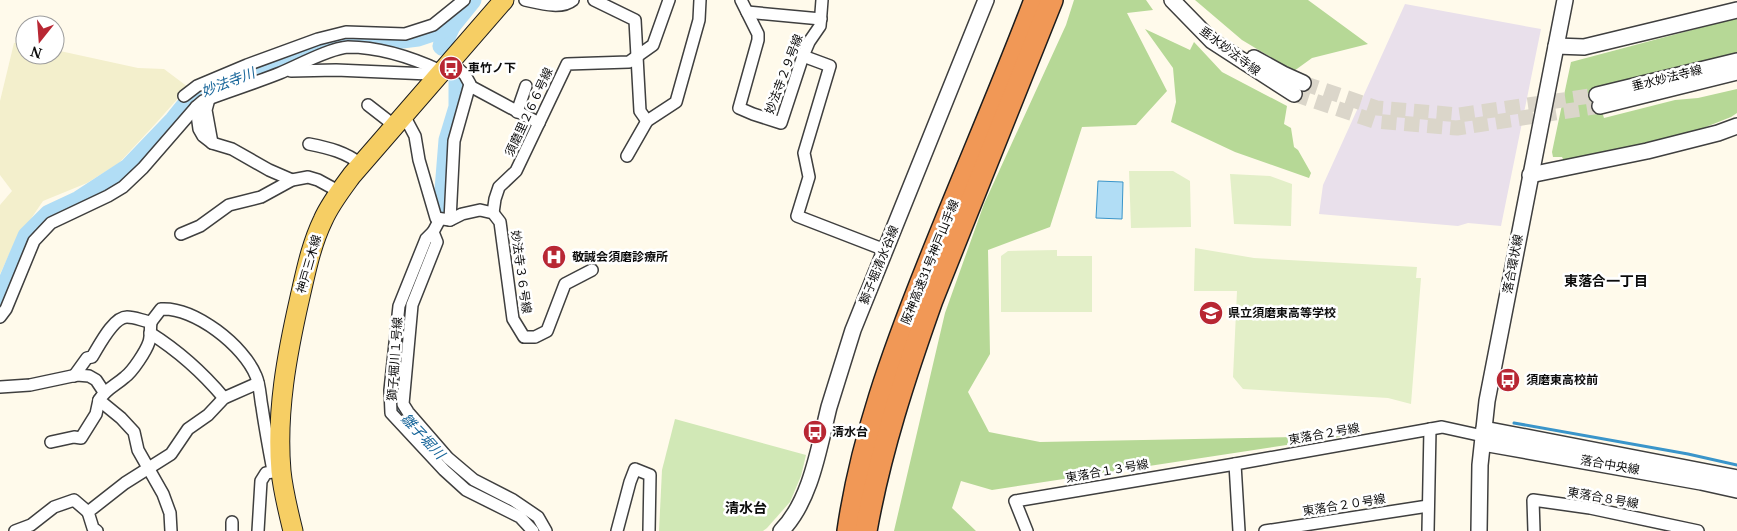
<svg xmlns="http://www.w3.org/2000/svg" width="1737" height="531" font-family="'Noto Serif','Noto Sans JP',serif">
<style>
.industrial{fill:#e9e0eb}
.farmland{fill:#f3efcc}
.green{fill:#d1e8b6}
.forest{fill:#b6d896}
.pitch{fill:#e3efc8}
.water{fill:#b1ddf5;stroke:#3a95ca}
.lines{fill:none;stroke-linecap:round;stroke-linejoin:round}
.stream{stroke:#3a95ca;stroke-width:3}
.river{stroke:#b1ddf5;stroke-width:19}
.tertiary-tunnel{stroke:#dbd6ca;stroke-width:15;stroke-dasharray:15 8;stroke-linecap:butt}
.minor-casing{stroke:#3f3f3f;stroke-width:14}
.tertiary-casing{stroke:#3f3f3f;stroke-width:18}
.primary-casing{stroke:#1d1d1d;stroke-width:21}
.motorway-casing{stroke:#1d1d1d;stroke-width:24}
.minor{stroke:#fff;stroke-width:11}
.tertiary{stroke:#fff;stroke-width:15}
.primary{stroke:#f6ce64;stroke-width:19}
.motorway{stroke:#f19856;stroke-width:21}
.labels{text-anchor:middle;stroke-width:5;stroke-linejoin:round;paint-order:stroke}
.street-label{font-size:12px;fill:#0c0c0c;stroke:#fff}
.poi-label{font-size:12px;font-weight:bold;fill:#0c0c0c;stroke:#fff;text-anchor:start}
.water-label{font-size:14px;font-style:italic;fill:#18669a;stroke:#fff}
.neighbourhood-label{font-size:14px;font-weight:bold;fill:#0c0c0c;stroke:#fff}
</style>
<rect width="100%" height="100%" fill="#fffaeb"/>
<polygon class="industrial" points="1405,4 1541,29 1501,226 1468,223 1458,226 1319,214 1323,185"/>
<polygon class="farmland" points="25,41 25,55 55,55 55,45 60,51 138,68 164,69 188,87 157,122 119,163 87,183 43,201 15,242 0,274 0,205 12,191 0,175 0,101 14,43"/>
<polygon class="green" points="675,419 806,455 801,476 790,502 767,528 763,531 659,531 662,470"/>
<g class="forest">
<polygon points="1074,0 1146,0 1153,10 1127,13 1167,91 1136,125 1082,127 1050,227 988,250 990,354 968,392 989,432 1040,442 1346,436 992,490 961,481 952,508 976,531 894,531 945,313 984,204 1066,25"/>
<polygon points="1195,0 1308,0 1368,44 1312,58 1294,71 1242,40"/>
<polygon points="1737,18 1737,55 1595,90 1604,118 1675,100 1698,98 1737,89 1737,113 1731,117 1693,132 1565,163 1562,157 1553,157 1552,152 1571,62"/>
<polygon points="1145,29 1190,50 1194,42 1222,72 1287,106 1284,124 1291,128 1294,147 1298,150 1311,173 1309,178 1235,152 1171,122 1176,102 1173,68"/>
</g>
<g class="pitch">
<polygon points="1129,171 1173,171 1190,181 1191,227 1131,228"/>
<polygon points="1230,174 1270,176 1292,184 1291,226 1234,224"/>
<polygon points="1195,248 1254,258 1417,267 1416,278 1421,278 1411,404 1388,398 1243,389 1233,377 1237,291 1194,291"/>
<polygon points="1057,250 1057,256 1092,256 1092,312 1001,312 1001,256 1008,251"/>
</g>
<polygon class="water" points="1098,181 1123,182 1122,219 1096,218"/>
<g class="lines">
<polyline class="stream" points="1514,423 1688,454 1737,465"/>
<g class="river">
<polyline points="442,46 451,26"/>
<polyline points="442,215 448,140 458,107 458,75"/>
<polyline points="414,281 406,300 396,406 418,430"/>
<polyline points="0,299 27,236 49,214 79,200 128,168 174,120 194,95 220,83 317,46 344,38 394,40 418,37 451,26 472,0"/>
<polyline points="435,452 468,485 529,517 537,531"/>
</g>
<g class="tertiary-tunnel">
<polyline points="1303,83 1377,108 1459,115 1597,95"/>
<polyline points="1294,94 1374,121 1457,128 1600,106"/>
</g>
<g class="minor-casing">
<g id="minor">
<path d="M525,0C539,3 561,10 573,0"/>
<polyline points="594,0 635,20 640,111 647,121"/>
<polyline points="741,0 758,34 758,40 739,108 753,114 781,123 803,56 809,42 820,26 822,0"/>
<polyline points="747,12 821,19"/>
<polyline points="803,56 830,66 804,153 809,177 797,216 885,250"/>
<polyline points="450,61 465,75 470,84 454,141 450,220"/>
<polyline points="291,71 336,70 429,74 437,76"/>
<polyline points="470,86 539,123"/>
<polyline points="184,96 197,86 247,65 318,39 346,32 405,34 433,25 464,0"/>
<polyline points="209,99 206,110 212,143"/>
<polyline points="368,105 395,126"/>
<polyline points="196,107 199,129 203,136 212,143 232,149 269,170 292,180"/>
<polyline points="517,112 526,86"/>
<polyline points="402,118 407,121 415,136 419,160 436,218 450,220 462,214 480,210 493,213 500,222 513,319 524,337 535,337 547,331 565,284 592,270"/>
<path d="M309,144C329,148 346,152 362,165"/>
<polyline points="627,156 647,121 676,102 699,20 700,0"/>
<polyline points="493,213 495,199 499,187 516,171 567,64 629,62 653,45 669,0"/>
<polyline points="440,219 433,232 437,242 412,305 403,404 408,412 448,458 474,480 513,500 538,517 546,531"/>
<polyline points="433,232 426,239 399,306 390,390 391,413 444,470 466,490 520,517 533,531"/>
<polyline points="181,234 200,226 229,205 261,197 292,180 308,177 318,180 340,192"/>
<path d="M0,317L6,309L34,241L51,223L108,196L123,187L143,168L196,107L203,101C229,91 255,83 280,73C297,66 330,48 348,47C380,47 413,58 441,71"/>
<path d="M151,322C150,328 151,336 149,342C146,351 133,371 125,377C115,386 107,388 99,400L121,418L134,432L138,450L163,494L170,513L171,531"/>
<path d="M150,333C177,350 203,373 224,398"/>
<path d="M74,376L87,358L92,357C99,346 113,317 127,317C135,317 143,321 151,322L161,309C195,307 244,346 256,376C260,385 260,397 262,407C265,428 269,449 273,471"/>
<polyline points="0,387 30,385 77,375 89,376 96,380 104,392"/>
<polyline points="51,442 74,437 81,438 96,414 99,400"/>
<polyline points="232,522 232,531"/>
<polyline points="15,531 31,525 54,507 74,500 88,512"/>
<polyline points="97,531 93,528 88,512 125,483 171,454 188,429 208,415 224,398 258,383"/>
<polyline points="258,531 261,481 266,473 279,471"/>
<polyline points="617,531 630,482 635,469 650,475 649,531"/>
<polyline points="1027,531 1015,501 1235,464"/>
<polyline points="1239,531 1235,464 1442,427 1483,436"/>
<polyline points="1265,531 1428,506"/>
<polyline points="1428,531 1430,429"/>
<polyline points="1534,531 1533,500 1590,508 1698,531"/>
</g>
</g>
<g class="tertiary-casing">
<g id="tertiary">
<polyline points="1172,0 1212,41 1294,94"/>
<polyline points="1556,46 1584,47 1737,10"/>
<polyline points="1254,58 1283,74 1303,83"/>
<polyline points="1597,95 1737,61"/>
<polyline points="1600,106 1737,72"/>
<polyline points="1530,175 1647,151 1718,133 1737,126"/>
<polyline points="1484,429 1737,478"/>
<polyline points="1483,443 1701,482 1737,490"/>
<path d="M781,531C811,501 819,447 829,407C837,381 845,356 853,330L986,0"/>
<polyline points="1479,531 1480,465 1487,401 1565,0"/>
</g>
</g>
<g class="primary-casing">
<path id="primary" d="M293,531C288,511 283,491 281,471C276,412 287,354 300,297C306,271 311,245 323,220C330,204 341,190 352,175L504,0"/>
</g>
<g class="motorway-casing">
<g id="motorway">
<path d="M848,531C861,440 893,352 927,267C962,178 1001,90 1035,0"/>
<path d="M866,531C880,452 905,376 932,300L1052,0"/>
</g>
</g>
<use href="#minor" class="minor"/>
<use href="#tertiary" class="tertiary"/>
<use href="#primary" class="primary"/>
<use href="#motorway" class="motorway"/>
</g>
<defs>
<g id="bus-disc" transform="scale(1.25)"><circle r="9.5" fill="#b82733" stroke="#fff"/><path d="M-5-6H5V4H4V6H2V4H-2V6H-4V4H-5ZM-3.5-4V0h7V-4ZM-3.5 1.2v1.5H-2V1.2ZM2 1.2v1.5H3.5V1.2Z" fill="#fff"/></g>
<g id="hospital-disc" transform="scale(1.25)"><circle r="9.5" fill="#b82733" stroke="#fff"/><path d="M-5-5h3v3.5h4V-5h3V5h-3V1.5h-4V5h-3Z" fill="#fff"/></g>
<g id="school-disc" transform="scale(1.25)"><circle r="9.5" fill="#b82733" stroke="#fff"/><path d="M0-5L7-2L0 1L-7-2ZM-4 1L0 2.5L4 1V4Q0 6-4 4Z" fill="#fff"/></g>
</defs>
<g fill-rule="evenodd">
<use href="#bus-disc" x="451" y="68"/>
<use href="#hospital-disc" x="554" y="257"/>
<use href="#school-disc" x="1211" y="313"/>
<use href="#bus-disc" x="1508" y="380"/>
<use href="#bus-disc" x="815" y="432"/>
</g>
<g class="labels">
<g class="street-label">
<text transform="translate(1230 51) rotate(37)" y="4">垂水妙法寺線</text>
<text transform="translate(784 74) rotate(-69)" y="4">妙法寺２９号線</text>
<text transform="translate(1667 78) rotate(-14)" y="4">垂水妙法寺線</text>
<text transform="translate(529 112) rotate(-65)" y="4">須磨里２６６号線</text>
<text transform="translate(930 262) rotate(-68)" y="4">阪神高速31号神戸山手線</text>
<text transform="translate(309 264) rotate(-74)" y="4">神戸三木線</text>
<text transform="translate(1513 264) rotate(-79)" y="4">落合環状線</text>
<text transform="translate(879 265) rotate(-68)" y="4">獅子堀清水谷線</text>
<text transform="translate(521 272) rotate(82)" y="4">妙法寺３６号線</text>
<text transform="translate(395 359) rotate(-86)" y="4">獅子堀川１号線</text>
<text transform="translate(1324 434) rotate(-10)" y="4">東落合２号線</text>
<text transform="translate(1610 465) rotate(10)" y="4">落合中央線</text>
<text transform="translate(1107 471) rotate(-10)" y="4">東落合１３号線</text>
<text transform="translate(1603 498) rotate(10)" y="4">東落合８号線</text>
<text transform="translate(1344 505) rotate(-9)" y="4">東落合２０号線</text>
</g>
<g class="poi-label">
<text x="468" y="72">車竹ノ下</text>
<text x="572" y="261">敬誠会須磨診療所</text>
<text x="1228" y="317">県立須磨東高等学校</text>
<text x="1526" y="384">須磨東高校前</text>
<text x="832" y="436">清水台</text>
</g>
<g class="water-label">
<text transform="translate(228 82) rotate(-21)" y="5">妙法寺川</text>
<text transform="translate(423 436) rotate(47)" y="5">雛子堀川</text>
</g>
<g class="neighbourhood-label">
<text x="1606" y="286">東落合一丁目</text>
<text x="746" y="513">清水台</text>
</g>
</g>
<g transform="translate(40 40) rotate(197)"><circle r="24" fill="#ffffff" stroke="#9e9e9e"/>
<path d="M0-4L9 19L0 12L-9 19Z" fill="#b82733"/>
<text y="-8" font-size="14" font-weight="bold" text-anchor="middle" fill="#0c0c0c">N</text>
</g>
</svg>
